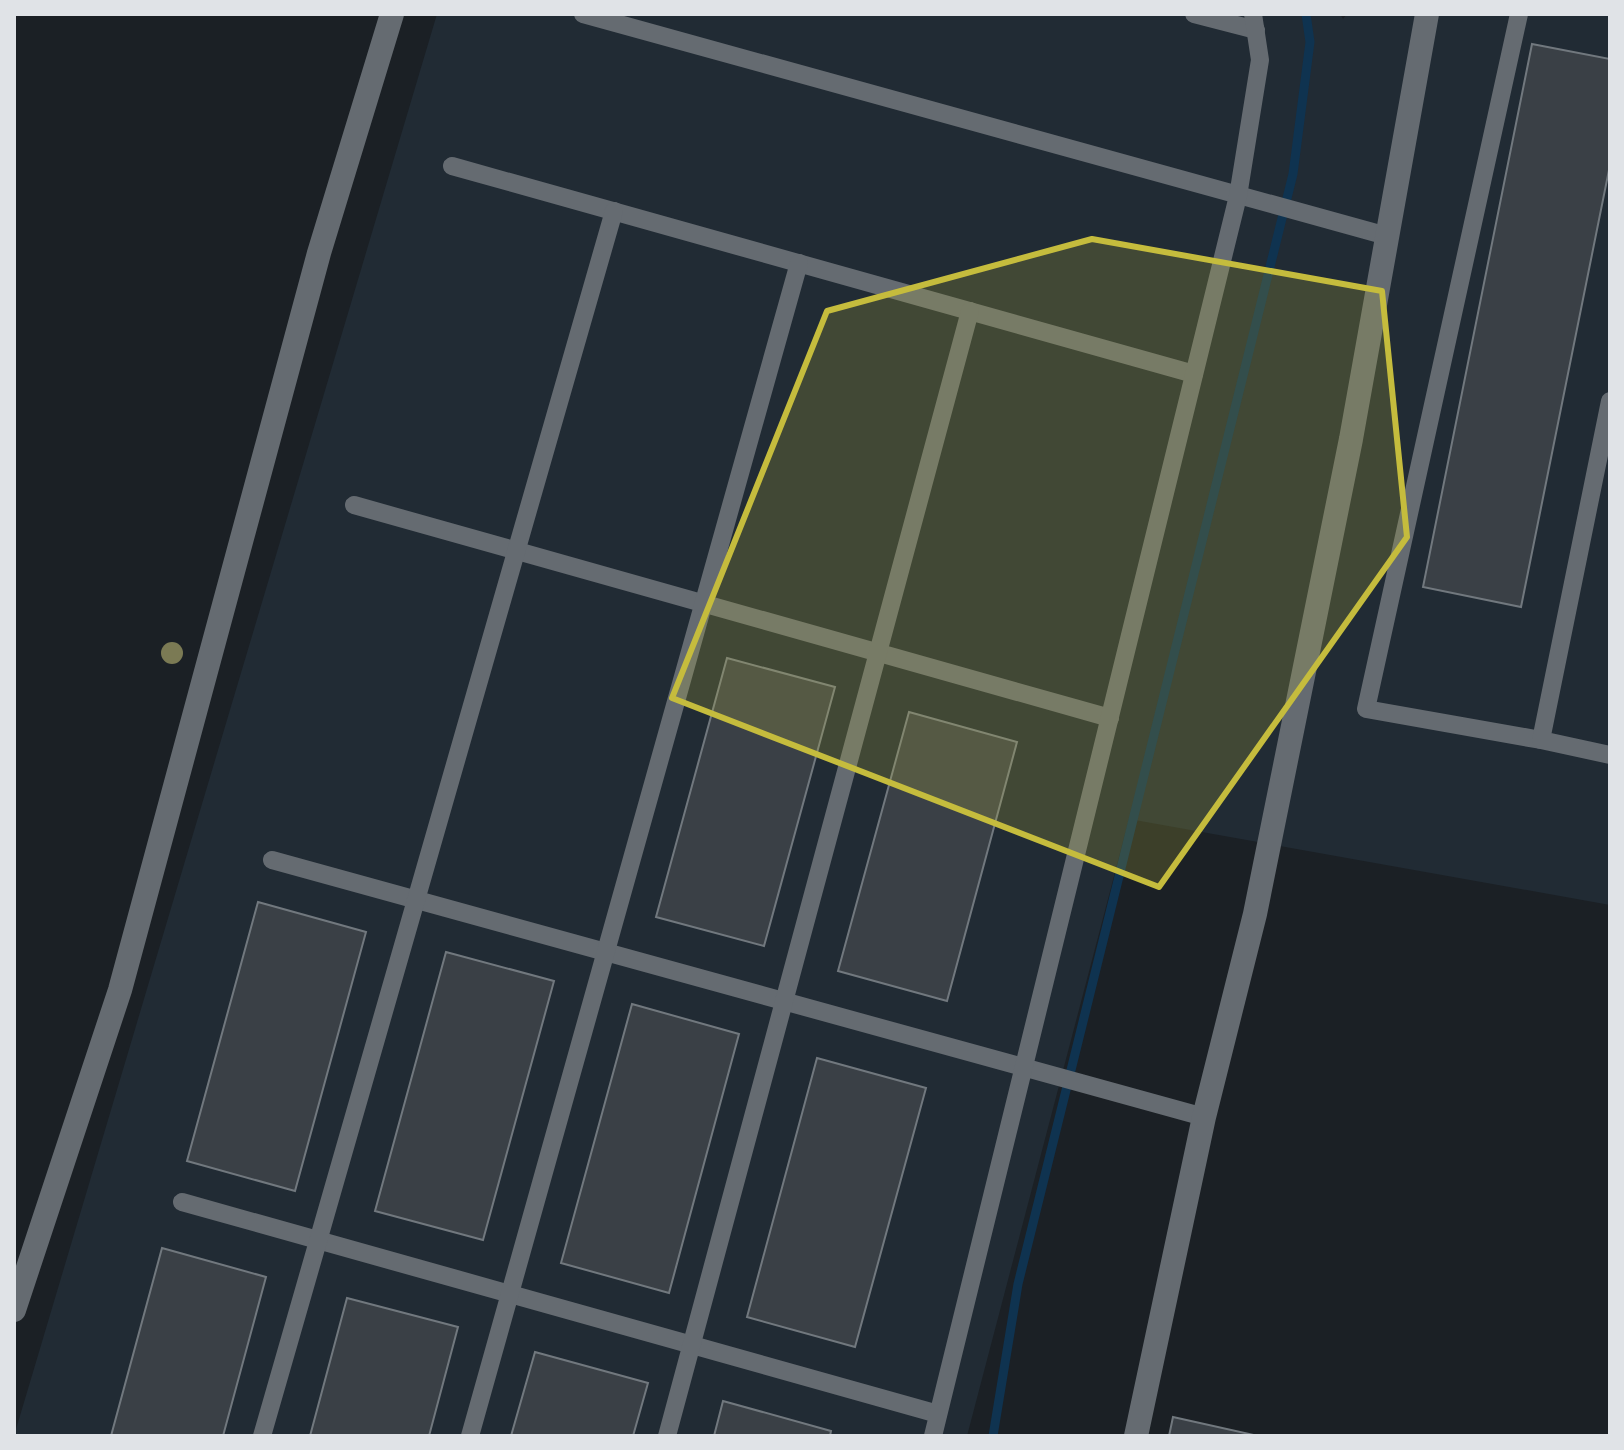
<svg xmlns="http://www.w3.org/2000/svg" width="1624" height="1450" font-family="'Work Sans',sans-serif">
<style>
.built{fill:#212b34}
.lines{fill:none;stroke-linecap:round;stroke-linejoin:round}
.stream{stroke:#0f3350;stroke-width:9}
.building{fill:#3a4046;stroke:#71787e;stroke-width:2}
.service{stroke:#656b71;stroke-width:18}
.minor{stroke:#656b71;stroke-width:24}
.tree{fill:#7b7a54}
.marked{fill:#c5bc3d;fill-opacity:0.2;stroke:#c5bc3d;stroke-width:6;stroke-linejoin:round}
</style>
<rect width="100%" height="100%" fill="#1b2025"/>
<polygon class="built" points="437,14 1340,14 1343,19 1347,14 1610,14 1610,905 1129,819 967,1436 14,1436"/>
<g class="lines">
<polyline class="stream" points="993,1436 1018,1284 1293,174 1310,42 1306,14"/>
</g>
<g class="building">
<polygon points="1532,44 1610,59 1610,165 1521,607 1423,587"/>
<polygon points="727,658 835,687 764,946 656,917"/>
<polygon points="909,712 1017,742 947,1001 838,971"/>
<polygon points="258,902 366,932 295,1191 187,1161"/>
<polygon points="446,952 554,981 483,1240 375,1211"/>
<polygon points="632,1004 739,1034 669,1293 561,1263"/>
<polygon points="817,1058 926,1088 855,1347 747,1317"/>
<polygon points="162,1248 266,1277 223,1436 111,1436"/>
<polygon points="347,1298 458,1327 429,1436 310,1436"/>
<polygon points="535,1352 648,1383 633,1436 511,1436"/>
<polygon points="723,1401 831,1431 830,1436 714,1436"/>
<polygon points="1173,1417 1254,1435 1253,1436 1169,1436"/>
</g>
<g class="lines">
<g class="service">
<polyline points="583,14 1387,236"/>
<polyline points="1194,14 1256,30"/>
<polyline points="1519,14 1366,709 1541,740"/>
<polyline points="452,166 1194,374"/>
<polyline points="1610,401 1541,740 1610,755"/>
<polyline points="354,505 1110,718"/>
<polyline points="272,860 1204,1117"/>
<polyline points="182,1202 938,1414"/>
<polyline points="262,1436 614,211"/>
<polyline points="470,1436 799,263"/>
<polyline points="667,1436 970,311"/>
<polyline points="933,1436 1238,196 1260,60 1253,14"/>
</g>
<g class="minor">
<polyline points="14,1310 120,990 319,253 392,14"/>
<polyline points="1136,1436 1204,1117 1255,914 1351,439 1427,14"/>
</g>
</g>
<circle class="tree" cx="172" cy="653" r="11"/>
<path class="marked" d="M1092,239L1382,291L1407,537L1159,887L672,698L827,311Z"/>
<rect width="1624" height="1450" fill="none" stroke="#e0e3e7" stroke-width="32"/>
</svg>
